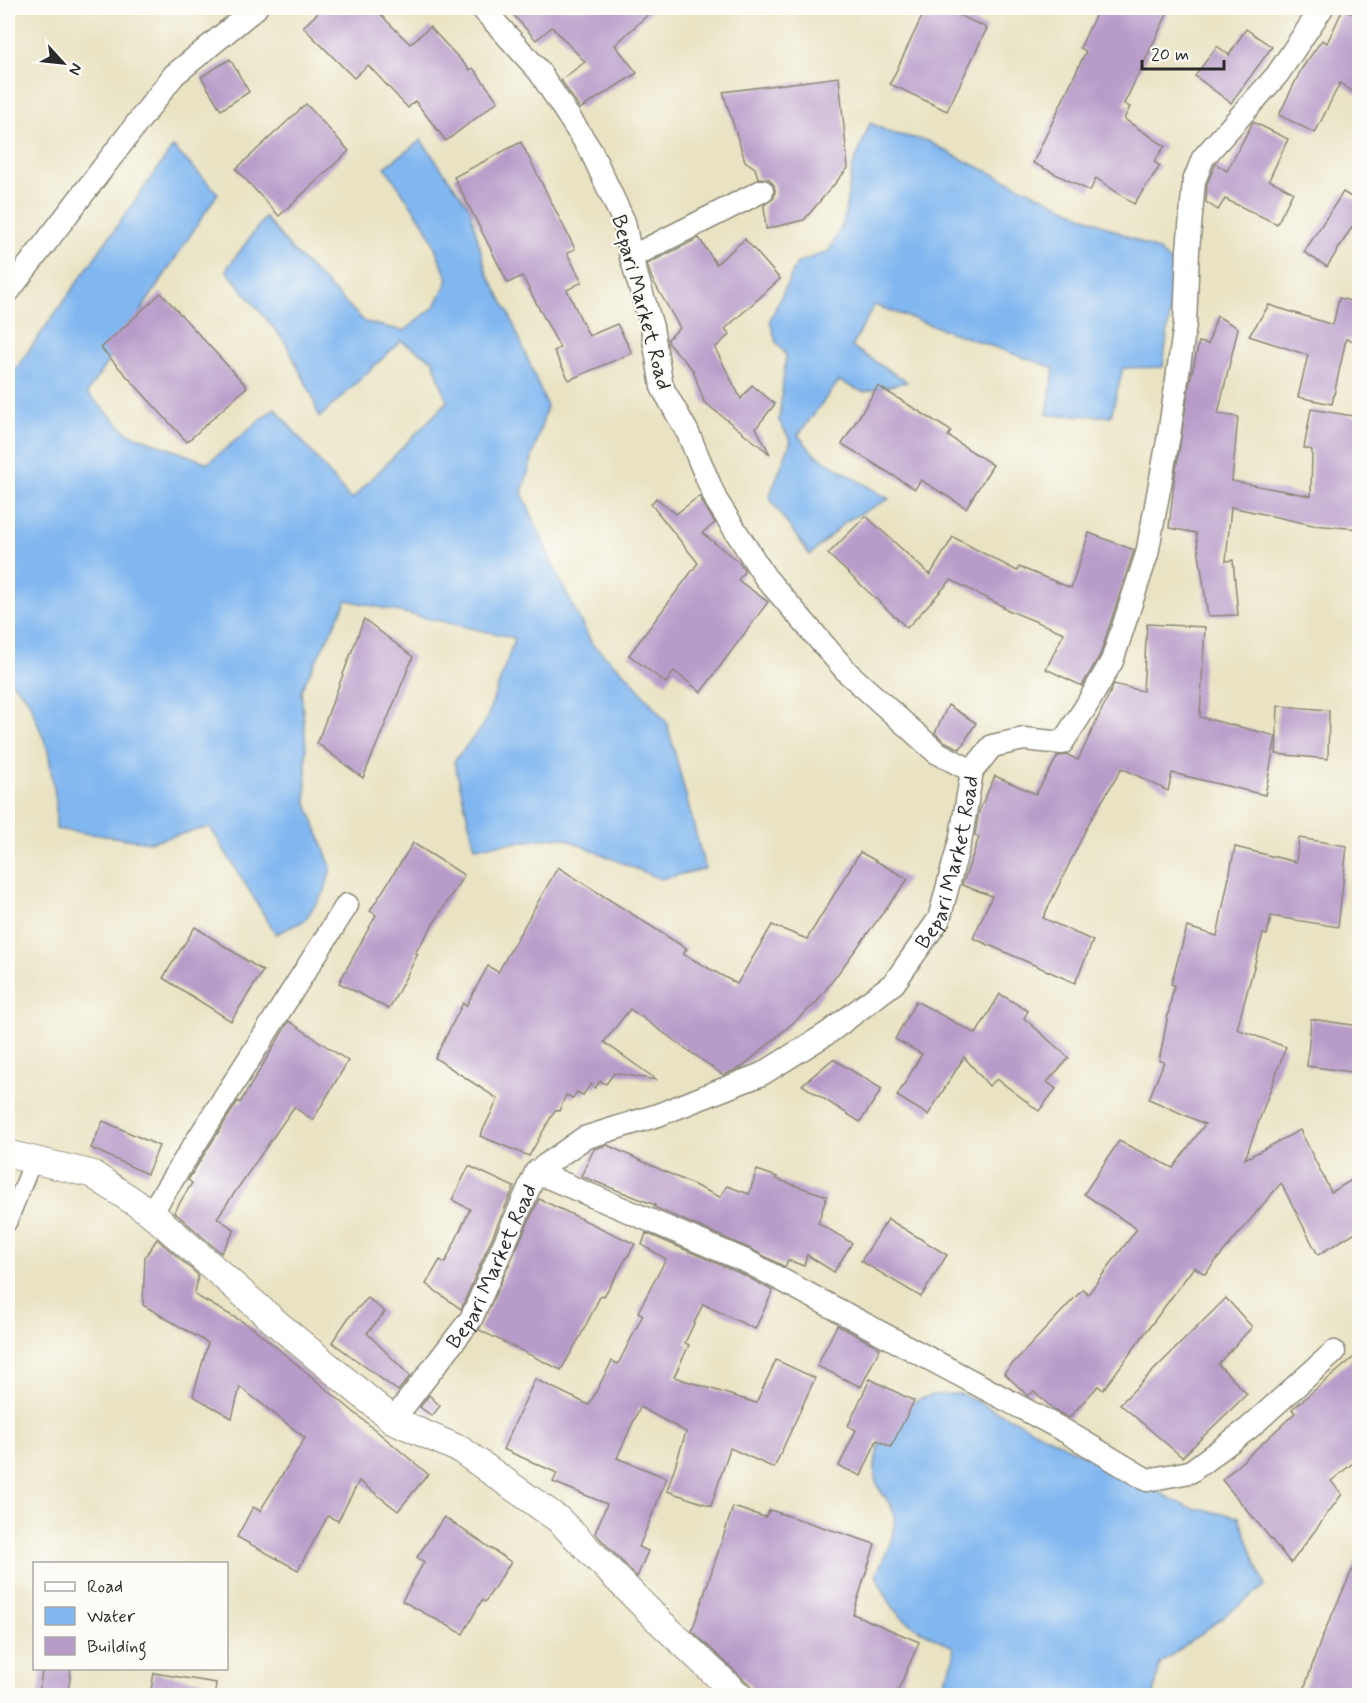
<svg xmlns="http://www.w3.org/2000/svg" width="1367" height="1703" font-family="Mynerve,sans-serif">
<style>
.water{fill:#81b7f0;stroke:#56718e;stroke-width:1.5}
.building{fill:#b79bc9}
.lines{fill:none;stroke-linecap:round;stroke-linejoin:round}
.pedestrian-casing{stroke:#8a8777;stroke-width:19}
.minor-casing{stroke:#8a8777;stroke-width:25}
.tertiary-casing{stroke:#8a8777;stroke-width:29}
.pedestrian{stroke:#fff;stroke-width:16}
.minor{stroke:#fff;stroke-width:22}
.tertiary{stroke:#fff;stroke-width:27}
.labels{text-anchor:middle;stroke-width:4.5;stroke-linejoin:round;paint-order:stroke}
.street-label{font-size:21px;fill:#2b2b2b;stroke:#fdfcf7}
</style>
<rect width="100%" height="100%" fill="#fdfcf7"/>
<filter id="ink" filterUnits="userSpaceOnUse"><feTurbulence type="fractalNoise" baseFrequency=".0167" numOctaves="2"/><feDisplacementMap in="SourceGraphic" scale="12" xChannelSelector="R" yChannelSelector="G"/><feConvolveMatrix kernelMatrix="1 2 1 2 8 2 1 2 1" color-interpolation-filters="sRGB"/></filter>
<filter id="wash" filterUnits="userSpaceOnUse"><feTurbulence type="fractalNoise" baseFrequency=".008" numOctaves="4" result="noise"/><feDisplacementMap in="SourceGraphic" scale="24" xChannelSelector="R" yChannelSelector="G"/><feGaussianBlur stdDeviation="1.35" result="paint"/><feColorMatrix in="noise" values="0 0 0 0 0 0 0 0 0 0 0 0 0 0 0 0 0 1.4 0 .05"/><feComposite in="paint" operator="in"/></filter>
<g filter="url(#wash)">
<rect width="100%" height="100%" fill="#e9e3c3"/>
<g class="water">
<polygon points="870,123 891,133 928,141 957,157 1159,251 1176,267 1163,367 1123,368 1111,416 1047,415 1054,368 874,305 852,347 907,382 863,392 839,381 798,435 814,454 889,499 846,521 810,555 769,498 791,441 779,421 786,355 776,342 770,320 797,263 829,251 843,224 852,169"/>
<polygon points="421,140 469,207 487,273 508,311 547,406 522,493 556,572 592,644 629,677 667,723 705,869 660,879 561,837 475,847 454,761 485,723 515,638 347,600 301,690 306,747 306,801 331,867 325,891 304,921 276,934 210,827 149,842 56,829 56,802 48,750 28,699 8,678 8,380 173,147 218,193 87,393 128,433 208,463 275,408 351,500 447,402 433,360 401,341 319,418 312,395 285,342 226,270 265,217 291,249 365,322 404,331 435,306 448,280 428,230 385,167"/>
<path d="M962,1394L1188,1507L1239,1517L1265,1586L1160,1664L1154,1695H938L954,1659L953,1647C910,1625 896,1623 876,1575C884,1558 897,1533 894,1514C892,1501 876,1491 875,1477C873,1441 897,1400 935,1395C944,1394 953,1394 962,1394Z"/>
</g>
<g id="blocks">
<g class="building">
<polygon points="323,8 374,8 410,44 430,27 470,70 473,68 498,101 446,141 415,101 408,108 368,65 354,78 303,27"/>
<polygon points="507,8 655,8 615,45 637,73 580,109 561,80 585,62 552,27 536,40"/>
<polygon points="926,8 944,8 987,28 947,111 890,84"/>
<polygon points="1099,8 1170,8 1124,104 1130,107 1124,119 1165,146 1154,162 1160,166 1134,204 1096,178 1090,191 1033,163 1086,51 1080,48"/>
<polygon points="1343,9 1359,17 1359,96 1340,83 1315,133 1279,115 1302,68 1322,40 1327,43"/>
<polygon points="1246,29 1272,47 1231,103 1195,76 1217,46 1229,55"/>
<polygon points="230,59 249,92 221,110 201,77"/>
<polygon points="839,77 848,168 804,220 766,229 764,205 774,198 775,191 774,185 769,179 758,178 755,168 745,161 723,92"/>
<polygon points="306,104 349,151 279,216 236,169"/>
<polygon points="1253,122 1288,139 1269,180 1293,192 1277,224 1225,199 1218,210 1206,202 1207,184 1215,165 1216,164 1227,171"/>
<polygon points="521,142 575,249 567,253 582,282 567,290 589,336 617,324 632,353 569,380 554,351 560,348 522,276 508,283 454,177"/>
<polygon points="1343,192 1359,202 1359,216 1327,267 1304,252"/>
<polygon points="699,238 716,264 745,239 780,279 725,329 730,334 715,348 741,399 752,385 775,404 756,428 770,454 704,402 693,370 669,344 668,339 680,328 652,279 647,264"/>
<polygon points="161,293 247,387 187,442 101,348"/>
<polygon points="1339,298 1359,303 1359,342 1346,339 1332,404 1298,397 1308,355 1249,336 1269,305 1333,325"/>
<polygon points="1217,316 1238,328 1218,414 1238,417 1232,481 1311,496 1312,450 1304,448 1311,409 1359,417 1359,529 1313,525 1231,507 1226,561 1233,560 1238,615 1208,616 1196,533 1169,528 1174,482 1190,381 1199,342 1208,344"/>
<polygon points="878,386 951,431 948,436 993,465 966,508 921,480 915,489 842,444"/>
<polygon points="699,496 715,523 702,533 739,562 745,571 738,580 768,602 701,692 674,671 666,683 629,655 698,563 651,504 656,498 676,514"/>
<polygon points="866,516 930,575 953,537 1017,571 1019,567 1071,588 1089,533 1134,550 1100,655 1082,686 1046,669 1064,633 1003,608 1004,607 951,580 907,628 828,554"/>
<polygon points="364,619 413,657 363,778 317,743"/>
<polygon points="1147,624 1205,627 1200,717 1276,736 1265,795 1172,773 1168,791 1122,768 1090,821 1043,918 1093,941 1075,983 973,938 992,896 962,885 979,837 975,835 979,811 995,776 1036,794 1058,756 1068,755 1078,760 1114,684 1143,691"/>
<polygon points="948,705 976,723 960,749 944,741 935,733"/>
<polygon points="1278,706 1329,710 1328,759 1276,754"/>
<polygon points="1299,838 1347,846 1338,927 1271,916 1267,935 1263,934 1237,1029 1286,1047 1245,1159 1300,1130 1331,1192 1359,1176 1359,1230 1318,1255 1281,1183 1205,1274 1194,1267 1103,1390 1098,1386 1069,1418 1054,1410 1034,1391 1028,1396 1004,1373 1083,1289 1088,1294 1137,1229 1084,1194 1119,1141 1173,1168 1205,1124 1149,1099 1164,1062 1159,1061 1174,985 1171,984 1187,927 1217,936 1235,847 1296,862"/>
<polygon points="413,843 464,875 415,953 418,954 389,1009 339,983 376,915 370,911"/>
<polygon points="860,852 908,879 816,1003 742,1067 723,1075 630,1009 604,1042 657,1080 614,1073 606,1084 600,1081 595,1088 591,1084 583,1095 577,1092 573,1098 566,1095 559,1111 555,1110 529,1156 480,1136 498,1099 435,1058 463,1003 466,1006 488,966 498,972 558,867 687,949 683,954 737,984 772,925 807,939"/>
<polygon points="195,927 263,971 231,1021 163,978"/>
<polygon points="1000,994 1028,1011 1024,1018 1069,1058 1047,1082 1056,1089 1039,1111 997,1079 989,1086 964,1057 928,1115 897,1096 922,1054 895,1039 916,1001 976,1034"/>
<polygon points="1311,1019 1359,1026 1359,1073 1307,1066"/>
<polygon points="289,1021 348,1061 313,1120 294,1107 217,1218 235,1230 221,1253 174,1212 192,1183 188,1180 238,1101 240,1103"/>
<polygon points="833,1059 882,1089 860,1122 802,1085"/>
<polygon points="103,1121 159,1146 147,1174 91,1148"/>
<polygon points="607,1145 720,1197 727,1186 749,1194 757,1170 777,1177 776,1179 827,1196 818,1223 852,1243 834,1272 807,1255 804,1266 788,1260 785,1267 753,1250 654,1207 655,1205 581,1176 594,1149"/>
<polygon points="469,1166 514,1187 461,1309 426,1284 440,1260 445,1263 470,1209 452,1200"/>
<polygon points="539,1199 635,1244 604,1296 601,1295 581,1335 561,1370 479,1330"/>
<polygon points="888,1219 947,1255 921,1297 861,1261"/>
<polygon points="646,1233 742,1274 773,1291 755,1329 703,1304 685,1343 689,1345 674,1377 756,1403 776,1360 815,1378 774,1468 730,1448 711,1506 667,1491 686,1432 640,1407 617,1458 667,1478 639,1547 648,1551 637,1577 595,1533 607,1504 553,1482 557,1473 503,1449 535,1379 589,1405 612,1361 618,1364 643,1315 638,1312 666,1259 642,1245"/>
<polygon points="157,1239 198,1275 195,1295 252,1327 428,1474 398,1511 359,1481 338,1521 328,1516 298,1570 237,1537 253,1507 260,1511 305,1438 240,1387 232,1418 193,1396 208,1343 143,1305 145,1257"/>
<polygon points="368,1298 385,1312 367,1333 410,1376 398,1391 332,1342 349,1317"/>
<polygon points="1226,1298 1252,1327 1218,1364 1247,1394 1182,1457 1120,1404"/>
<polygon points="837,1325 880,1348 861,1387 817,1366"/>
<polygon points="1359,1353 1359,1458 1331,1481 1342,1494 1291,1563 1222,1480 1295,1413 1292,1409"/>
<polygon points="870,1379 914,1401 891,1447 877,1440 861,1476 839,1466 856,1430 848,1426"/>
<polygon points="429,1395 440,1406 432,1416 420,1407"/>
<polygon points="733,1507 765,1517 770,1510 875,1544 853,1614 919,1642 896,1695 754,1695 750,1685 692,1631"/>
<polygon points="444,1517 511,1562 485,1602 482,1600 463,1634 402,1601 424,1562 417,1557"/>
<polygon points="1359,1555 1359,1695 1339,1689 1337,1695 1302,1695 1322,1637"/>
<polygon points="47,1668 71,1668 68,1695 39,1695 42,1670 46,1671"/>
<polygon points="154,1673 216,1683 215,1695 150,1695"/>
</g>
</g>
</g>
<g filter="url(#ink)">
<use href="#blocks" fill-opacity="0" stroke="#8a8777" stroke-width="1.5"/>
<g class="lines">
<g class="pedestrian-casing">
<polyline id="pedestrian" points="8,1223 33,1161"/>
</g>
<g class="minor-casing">
<g id="minor">
<polyline points="631,257 762,191"/>
<polyline points="8,292 174,75 256,8"/>
<polyline points="972,771 992,746 1024,739 1062,743 1085,708 1112,661 1147,554 1169,435 1185,324 1188,250 1194,181 1203,158 1277,75 1322,8"/>
<polyline points="536,1172 748,1262 1065,1431 1147,1480 1190,1472 1249,1428 1334,1352"/>
<polyline points="151,1213 347,905"/>
<path id="s1" d="M393,1420L471,1319L536,1172L584,1138L658,1115L762,1074L828,1033L894,983L939,919L961,837L972,771L936,752L848,673L765,577L716,500L688,433L662,387L652,327L631,257L624,222L591,151L539,71L482,8"/>
</g>
</g>
<g class="tertiary-casing">
<polyline id="tertiary" points="8,1154 92,1174 151,1213 281,1327 393,1420 461,1450 558,1519 658,1620 739,1696"/>
</g>
<use href="#pedestrian" class="pedestrian"/>
<use href="#minor" class="minor"/>
<use href="#tertiary" class="tertiary"/>
</g>
</g>
<g class="labels">
<g class="street-label">
<text transform="translate(642 302) rotate(75)" y="7">Bepari Market Road</text>
<text dy="7" stroke="none"><textPath href="#s1" startOffset="832">Bepari Market Road</textPath></text>
<text dy="7" stroke="none"><textPath href="#s1" startOffset="184">Bepari Market Road</textPath></text>
</g>
</g>
<rect width="1367" height="1703" fill="none" stroke="#fdfcf7" stroke-width="30"/>
<rect x="33" y="1562" width="195" height="108" fill="#fdfcf7" stroke="#a9a8a5" stroke-width="1.5"/>
<rect x="45" y="1582" width="30" height="9" fill="#ffffff" stroke="#a9a8a5" stroke-width="1.5"/>
<text x="87" y="1592" font-size="18" fill="#2b2b2b">Road</text>
<rect x="45" y="1607" width="30" height="18" fill="#81b7f0" stroke="#a9a8a5" stroke-width="1.5"/>
<text x="87" y="1622" font-size="18" fill="#2b2b2b">Water</text>
<rect x="45" y="1637" width="30" height="18" fill="#b79bc9" stroke="#a9a8a5" stroke-width="1.5"/>
<text x="87" y="1652" font-size="18" fill="#2b2b2b">Building</text>
<g transform="translate(63 63) rotate(117)" stroke="#fdfcf7" stroke-width="4.5" paint-order="stroke">
<path d="M0-4.5L10 22L0 15L-10 22Z" fill="#2b2b2b"/>
<text y="-9" font-size="16" font-weight="bold" text-anchor="middle" fill="#2b2b2b">N</text>
</g>
<path d="M1142 60v9h82v-9" fill="none" stroke="#2b2b2b" stroke-width="3"/>
<text x="1151" y="60" font-size="18" fill="#2b2b2b" stroke="#fdfcf7" stroke-width="4.5" paint-order="stroke">20 m</text>
</svg>
